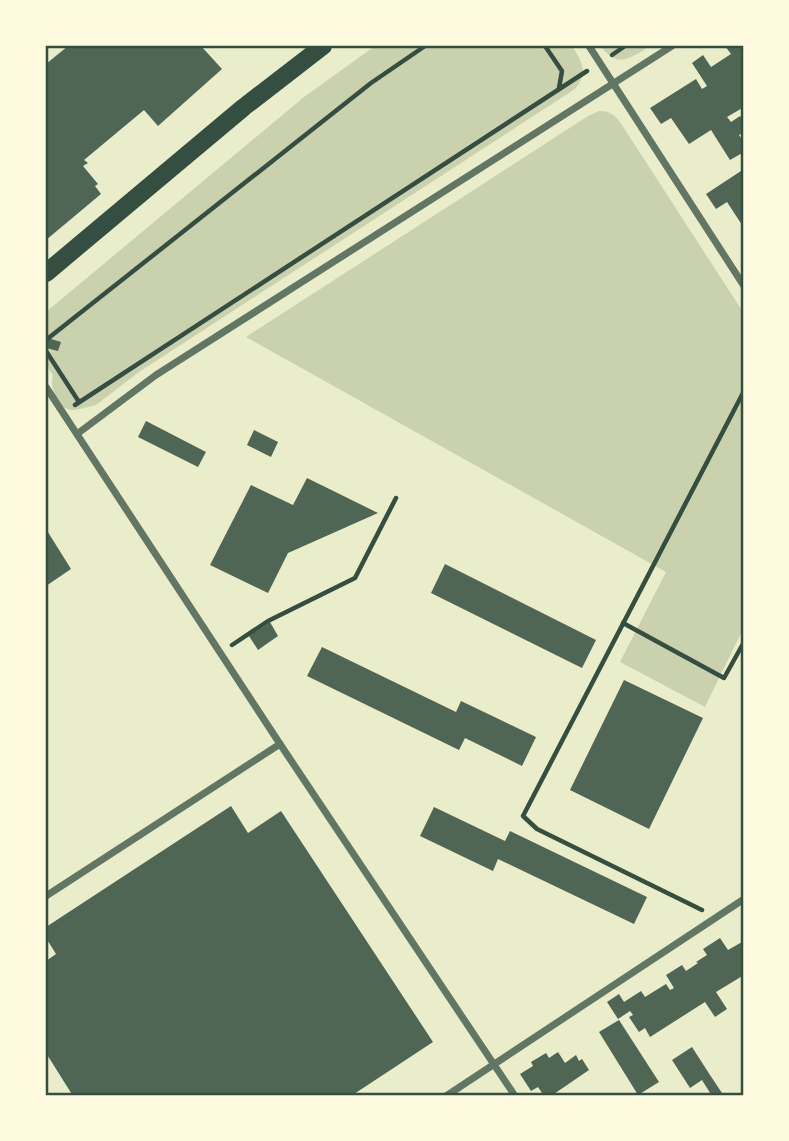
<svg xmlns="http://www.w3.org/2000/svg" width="789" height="1141" font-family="Helvetica,sans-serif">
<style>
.green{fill:#cad2ad}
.building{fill:#4f6655}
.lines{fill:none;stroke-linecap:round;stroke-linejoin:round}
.path{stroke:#344e41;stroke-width:4.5}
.minor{stroke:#617663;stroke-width:7}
.primary{stroke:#344e41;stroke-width:18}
.neatline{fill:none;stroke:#344e41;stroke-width:2.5}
</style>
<rect width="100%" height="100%" fill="#e9edc9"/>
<g class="green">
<path d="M375,46H572C582,62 589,72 575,89L139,372L96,405C92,406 77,410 74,410C58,411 49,388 53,375L46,365V312L304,97Z"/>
<path d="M601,46H650C632,58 616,69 601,46Z"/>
<path d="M599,111C609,111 614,114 620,122L743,312V629L705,707L620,662L666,572L246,337L588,116Z"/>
</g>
<g class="building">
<polygon points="68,46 201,46 222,69 158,126 144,110 84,160 88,163 83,166 98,184 95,186 101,194 46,240 46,64"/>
<polygon points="725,46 744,46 744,107 727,117 731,122 740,116 744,122 744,132 739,135 744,142 744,152 730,160 711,130 689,144 671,118 661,124 650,108 696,79 702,89 707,86 692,63 703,55 711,67 731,54"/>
<polygon points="744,169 744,228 727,202 716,209 706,194"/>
<polygon points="48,338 61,342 58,351 46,348"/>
<polygon points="146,421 206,452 198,467 138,437"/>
<polygon points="254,430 278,442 271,457 247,445"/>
<polygon points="307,478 378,513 288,553 268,593 210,565 251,485 293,505"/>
<polygon points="46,529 71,569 46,586"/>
<polygon points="445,564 596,640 582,668 431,593"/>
<polygon points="270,622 278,636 258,650 249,636"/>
<polygon points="322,647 456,712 461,701 536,737 522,766 465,738 459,750 307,676"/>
<polygon points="624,680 703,718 649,829 570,790"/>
<polygon points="231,806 248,833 281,811 433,1042 351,1096 73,1096 46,1053 46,961 56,954 46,938 46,927"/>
<polygon points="434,807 505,841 510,831 647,897 634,924 498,859 493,871 420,836"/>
<polygon points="720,938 728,950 742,942 744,944 744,975 716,992 727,1009 715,1017 705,1002 650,1037 645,1028 639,1032 629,1017 633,1015 630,1011 618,1019 607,1002 619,994 624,1002 641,991 645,997 666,984 670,990 674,988 666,975 682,965 686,971 698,963 696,962 707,955 703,949"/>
<polygon points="619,1020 659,1082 638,1095 599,1032"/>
<polygon points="692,1047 710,1075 724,1096 712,1096 702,1080 690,1088 672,1060"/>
<polygon points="558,1052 565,1063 576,1055 579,1061 582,1059 589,1070 551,1096 544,1096 538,1087 531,1091 520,1074 533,1066 531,1062 546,1053 549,1058"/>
</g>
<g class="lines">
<g class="path">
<polyline points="545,46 562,71 559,88"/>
<polyline points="612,55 625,46"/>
<polyline points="46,340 371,83 425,46"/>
<polyline points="46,351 79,402"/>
<polyline points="75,405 587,71"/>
<polyline points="623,623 724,678 744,642"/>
<polyline points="232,645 268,621 355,578 396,498"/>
<polyline points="702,910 537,829 523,816 744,391"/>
</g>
<g class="minor">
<polyline points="589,46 744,286"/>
<polyline points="46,387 280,744 515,1096"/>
<polyline points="77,434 156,375 672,46"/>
<polyline points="46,896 280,744"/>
<polyline points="446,1096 744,899"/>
</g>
<polyline class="primary" points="46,273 244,107 323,46"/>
</g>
<rect width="789" height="1141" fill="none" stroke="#fefae0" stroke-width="94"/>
<rect x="47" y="47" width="695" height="1047" class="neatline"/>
</svg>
